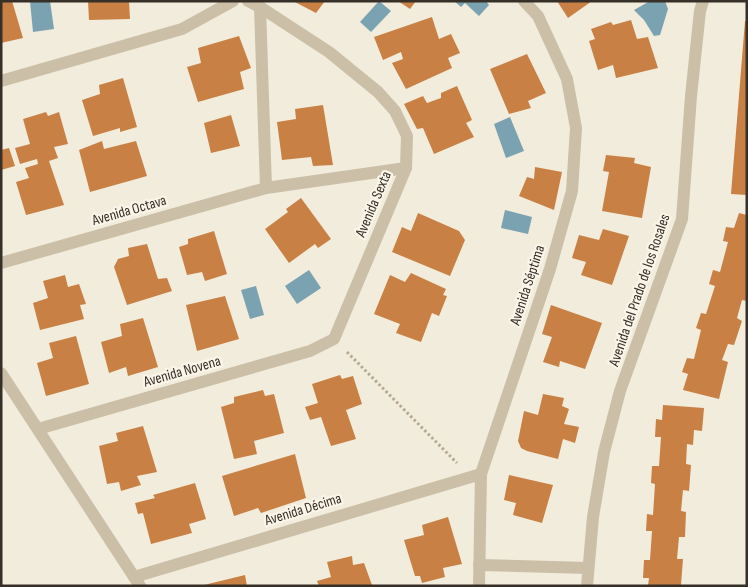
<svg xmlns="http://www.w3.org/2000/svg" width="748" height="587" font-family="'Sofia Sans Condensed',sans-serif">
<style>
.water{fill:#7aa2b0}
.building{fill:#c88044}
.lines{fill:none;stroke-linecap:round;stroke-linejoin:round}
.path{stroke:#b7a991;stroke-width:3;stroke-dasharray:2.5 2.5;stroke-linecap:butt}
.pedestrian{stroke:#cbbfa7;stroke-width:12}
.minor{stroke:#cbbfa7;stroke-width:12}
.labels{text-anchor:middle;stroke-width:4.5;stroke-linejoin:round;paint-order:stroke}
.street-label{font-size:15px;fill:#373028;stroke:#faf5e8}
</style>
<rect width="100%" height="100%" fill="#f2ecdc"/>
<g class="water">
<polygon points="30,1 50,1 54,29 33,32"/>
<polygon points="379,1 391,11 371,32 360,22"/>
<polygon points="454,1 486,1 489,5 479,16 465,3 461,7"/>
<polygon points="650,1 665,1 668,9 660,35 654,36 644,20 634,10"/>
<polygon points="510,117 524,151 506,158 494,124"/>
<polygon points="505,210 532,217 528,234 501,228"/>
<polygon points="309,270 321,288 297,304 285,286"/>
<polygon points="256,286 264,315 250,319 241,290"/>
</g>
<g class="building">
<polygon points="1,1 12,1 23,38 1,43"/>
<polygon points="88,1 129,1 130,19 89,20"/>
<polygon points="293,1 325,1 316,13"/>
<polygon points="398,1 416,1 410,9"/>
<polygon points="557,1 592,1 568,18"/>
<polygon points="432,17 439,39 451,34 460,53 448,58 452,68 406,89 392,63 403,59 401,52 383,60 374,37"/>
<polygon points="631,20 637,39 648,37 658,68 616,78 613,65 598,70 589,41 595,39 591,29 611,22 613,25"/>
<polygon points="745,21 747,21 747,195 731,194"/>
<polygon points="239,36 251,68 240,72 244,89 198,102 187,67 201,63 198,48"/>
<polygon points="527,54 546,93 528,101 531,108 509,114 490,69"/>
<polygon points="123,78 137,127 120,132 120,128 93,136 82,100 100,94 99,85"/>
<polygon points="457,86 472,120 466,123 474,137 434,154 423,128 417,129 404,104 423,96 427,103 441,98 441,93"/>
<polygon points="323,105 333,165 313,166 311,157 282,160 277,122 296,119 295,109"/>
<polygon points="46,112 48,116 59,112 68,144 54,147 58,158 49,161 64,205 26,215 16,182 29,178 25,168 38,164 37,159 20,164 15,148 30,144 23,119"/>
<polygon points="231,115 240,146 211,153 204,123"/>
<polygon points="102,141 104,149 136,141 147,176 90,192 79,150"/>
<polygon points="9,148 15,166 1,170 1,150"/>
<polygon points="606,155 635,158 634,163 651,167 642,218 602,211 609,172 603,171"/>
<polygon points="535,167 562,172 554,210 519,196 527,177 534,179"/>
<polygon points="301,198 331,239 318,248 315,244 289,263 265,229 288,212 286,209"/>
<polygon points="418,213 459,231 465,240 450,276 392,252 402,227 411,231"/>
<polygon points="739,213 747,215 747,301 742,300 737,318 742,321 734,345 728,344 722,360 728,362 719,399 683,390 688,374 682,372 687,358 694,359 701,330 696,328 701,313 706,314 715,286 709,284 713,270 720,272 728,242 723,241 726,227 734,228"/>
<polygon points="603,229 629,236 612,285 581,275 586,262 572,258 579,235 599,240"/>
<polygon points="214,231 227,274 205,281 202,272 187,275 179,247 188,244 188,239"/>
<polygon points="147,244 158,279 167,278 172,291 127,305 114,267 118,259 129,256 128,248"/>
<polygon points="411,273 446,289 443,295 447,296 439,316 432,313 421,342 396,333 400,324 374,314 390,275 405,282"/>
<polygon points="65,275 68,287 79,284 86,304 80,305 84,319 40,330 33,303 48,298 43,281"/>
<polygon points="225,296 239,339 197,351 186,305"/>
<polygon points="551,305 602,323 585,369 560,361 559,367 543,362 552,337 542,334"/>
<polygon points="143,318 158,367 128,376 126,367 109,373 101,342 122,336 120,324"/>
<polygon points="76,336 89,384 46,396 37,363 53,358 49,343"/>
<polygon points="340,375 342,379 353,376 362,404 346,410 356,439 331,446 321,417 310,420 305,407 318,403 312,384"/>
<polygon points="263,390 265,396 274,394 284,433 254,441 257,454 234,459 221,407 234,403 234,397"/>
<polygon points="543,394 564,398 562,406 569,409 564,424 579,427 575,443 563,439 558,459 527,451 521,448 518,441 524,411 538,415"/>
<polygon points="663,405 704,408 702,431 694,430 693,445 687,444 686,464 691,465 689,491 683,490 681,511 686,512 685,537 679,537 677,559 683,559 681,585 648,586 649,578 643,578 644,560 650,560 652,531 646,531 647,514 653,515 655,484 651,483 652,466 659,466 661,437 655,437 656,419 662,420"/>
<polygon points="143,426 157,472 137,476 141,485 121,491 119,482 107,484 99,446 118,441 116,433"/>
<polygon points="295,454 306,498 261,513 258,508 234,516 222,476"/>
<polygon points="509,475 553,485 542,523 513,515 516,503 504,500"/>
<polygon points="195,483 206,519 189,524 192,533 151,544 143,513 138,514 135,503 155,498 153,495"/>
<polygon points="448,517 462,564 443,568 445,577 422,583 420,576 415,576 404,540 424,535 422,525"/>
<polygon points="352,556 353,565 364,563 372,585 319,586 317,581 331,577 327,562"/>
<polygon points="245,575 247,586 204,586 204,585"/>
</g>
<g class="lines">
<polyline class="path" points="347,352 457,463"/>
<polyline class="pedestrian" points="266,188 406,168"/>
<g class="minor">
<polyline points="1,81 182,29 233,1"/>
<polyline points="1,263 266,188 260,7"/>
<polyline points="1,373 140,586"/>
<polyline points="38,429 310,351 334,339 406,168 407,136 395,111 378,92 329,52 260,7 248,1"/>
<polyline points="479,565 588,568"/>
<polyline points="134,577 481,474"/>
<polyline points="479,586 481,474 550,269 572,191 576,128 567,79 538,16 524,1"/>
<polyline points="587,586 593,517 604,452 620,391 682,219 691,96 700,11 703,1"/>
</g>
</g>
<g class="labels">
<g class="street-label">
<text transform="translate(373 204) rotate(-67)" y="5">Avenida Sexta</text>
<text transform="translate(129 210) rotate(-16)" y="5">Avenida Octava</text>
<text transform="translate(527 285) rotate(-72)" y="5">Avenida Séptima</text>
<text transform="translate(639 290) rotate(-71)" y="5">Avenida del Prado de los Rosales</text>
<text transform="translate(182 371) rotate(-16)" y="5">Avenida Novena</text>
<text transform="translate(303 509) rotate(-17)" y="5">Avenida Décima</text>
</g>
</g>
<rect width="748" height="587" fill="none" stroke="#373028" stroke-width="5"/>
</svg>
